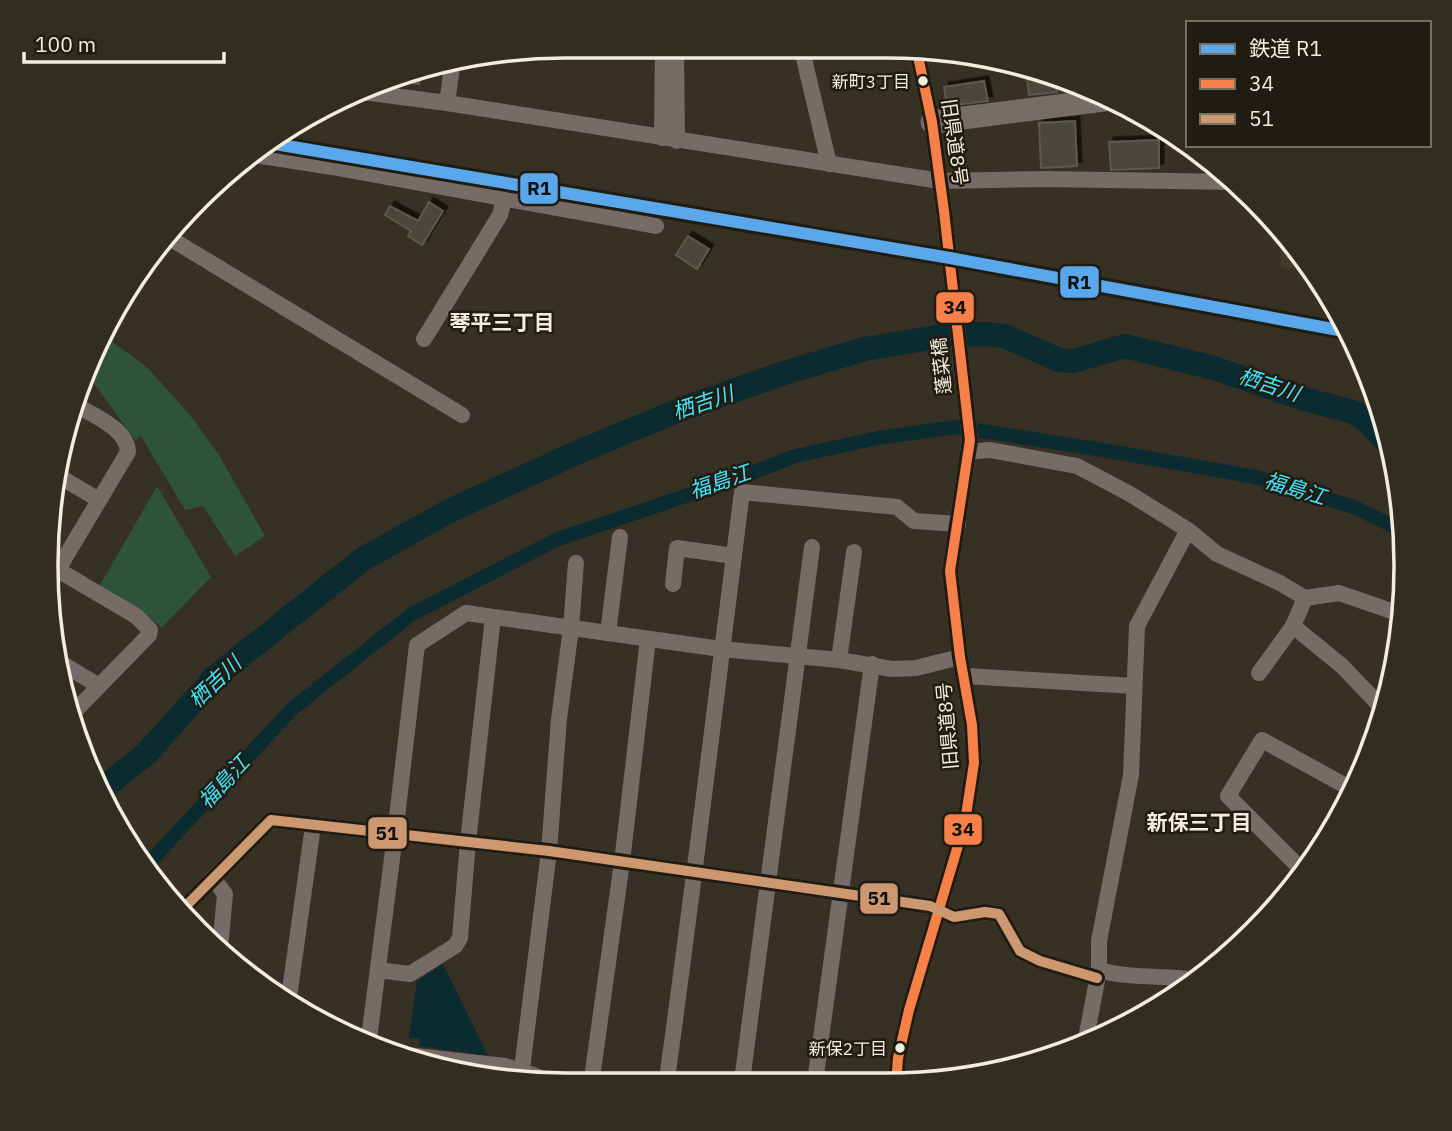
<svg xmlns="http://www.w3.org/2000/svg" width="1452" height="1131" font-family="'IBM Plex Sans','Noto Sans JP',sans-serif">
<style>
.industrial{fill:#433a2a}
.green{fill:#2f5339}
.water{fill:#0a2b2f}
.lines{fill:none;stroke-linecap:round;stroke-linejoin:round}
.canal{stroke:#0a2b2f;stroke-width:14}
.river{stroke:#0a2b2f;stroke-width:24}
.building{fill:#4c463c;stroke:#5e584d;stroke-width:2;filter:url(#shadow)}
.street{stroke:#776b67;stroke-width:16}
.secondary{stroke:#786c67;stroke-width:23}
.bus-1-casing{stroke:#211c11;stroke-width:16}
.bus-2-casing{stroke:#211c11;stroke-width:16}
.bus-1{stroke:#f78048;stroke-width:10}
.bus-2{stroke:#cd976f;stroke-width:10}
.rail-1-casing{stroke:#211c11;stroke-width:18}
.rail-1{stroke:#5aa8eb;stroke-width:12}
.bus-dot{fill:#f4edde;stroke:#211c11;stroke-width:2.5}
.labels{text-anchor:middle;stroke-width:5;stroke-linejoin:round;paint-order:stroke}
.bus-label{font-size:17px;fill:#f4edde;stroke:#211c11;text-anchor:end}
.street-label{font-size:19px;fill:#f4edde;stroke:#211c11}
.neighbourhood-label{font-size:21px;font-weight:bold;fill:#f4edde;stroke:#211c11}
.water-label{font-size:21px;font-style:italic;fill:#40e6fd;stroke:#211c11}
.rim{fill:none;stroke:#f4edde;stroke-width:3.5}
.line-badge{stroke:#211c11;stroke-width:2.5}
.pale-badge-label{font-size:19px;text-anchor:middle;font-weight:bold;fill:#111}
</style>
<defs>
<filter id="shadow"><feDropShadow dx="4.5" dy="-4.5" stdDeviation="0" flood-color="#0009"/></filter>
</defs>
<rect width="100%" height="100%" fill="#373024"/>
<polygon class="industrial" points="1278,224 1313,272 1281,267"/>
<g class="green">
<polygon points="103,335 148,368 193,419 219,455 265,536 235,556 203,506 185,510 141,436 135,440 87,374"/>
<polygon points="157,486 211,577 162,627 99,587"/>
</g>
<polygon class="water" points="443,964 488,1056 419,1046 420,1039 409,1038 417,981"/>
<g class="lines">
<polyline class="canal" points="145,867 293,708 412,614 558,539 739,478 795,456 878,438 956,427 1103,450 1256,477 1354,507 1403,531"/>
<polyline class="river" points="101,790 147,753 216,676 363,559 449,511 574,454 684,408 787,372 865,349 948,335 985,334 1004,336 1059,360 1073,361 1125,346 1214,368 1304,399 1353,412 1368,422 1390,445"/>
</g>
<g class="building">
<polygon points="422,67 419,84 406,82 407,73"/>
<polygon points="1026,68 1055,74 1057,92 1029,95"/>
<polygon points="984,81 988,101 947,106 944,87"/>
<polygon points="1075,121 1077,166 1041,168 1039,123"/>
<polygon points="1159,140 1159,168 1111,170 1109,142"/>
<polygon points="429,202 443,211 422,245 408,236 411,231 385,215 390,206 418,221"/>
<polygon points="688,236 709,249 697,269 676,255"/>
</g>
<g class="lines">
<g class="street">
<polyline points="676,46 677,141"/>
<polyline points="801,46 829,164"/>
<polyline points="363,92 447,103 940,181 1044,179 1234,182"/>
<polyline points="447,103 453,60"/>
<polyline points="662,138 663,46"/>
<polyline points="254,155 332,167 656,226"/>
<polyline points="168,237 462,415"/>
<polyline points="424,339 500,215 504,199"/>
<polyline points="968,452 990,450 1077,466 1130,494 1188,530 1217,554 1280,583 1305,598 1293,626 1342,666 1385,711"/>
<polyline points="57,475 99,500"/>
<polyline points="58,570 136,616 150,630 149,635 70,716"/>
<polyline points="673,584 677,548 734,556"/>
<path d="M48,586L128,452C127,428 92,415 74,404"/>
<polyline points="1305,598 1339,593 1403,615"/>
<polyline points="608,633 620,537"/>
<polyline points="839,660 854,552"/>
<polyline points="58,661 99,686"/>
<polyline points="1259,673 1293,626"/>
<polyline points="965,676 1134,686"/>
<polyline points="1305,873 1228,796 1262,740 1355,791"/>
<polyline points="213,878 225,894 220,949"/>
<polyline points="1290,892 1292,883 1300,868"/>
<polyline points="179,913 271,820 549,851 930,906 954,917 985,912 999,914 1020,951 1040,961 1097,978"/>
<polyline points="378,970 410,974 455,946 460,938 468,842 493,617"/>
<path d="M1099,970C1131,979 1164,975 1197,980"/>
<polyline points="288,1004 313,826"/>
<polyline points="1085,1044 1099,970 1099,941 1131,775 1137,626 1188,530"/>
<polyline points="368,1046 394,843 417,645 466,613 721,649 839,660 892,669 916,668 960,657"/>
<polyline points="389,1053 505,1066 539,1077"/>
<polyline points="521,1077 549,851 559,719 571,628 576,563"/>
<polyline points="592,1078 622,862 648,639"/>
<path d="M667,1079C694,884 717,688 742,492L897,507L914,521L958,524"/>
<polyline points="742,1081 812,547"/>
<polyline points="815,1082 872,664"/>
<polyline points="896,1084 898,1058 909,1010 965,822 974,763 972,725 960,657 950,571 970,440 944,211 932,122 916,47"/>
</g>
<polyline class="secondary" points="932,122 1104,100"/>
<g class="bus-1-casing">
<polyline id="bus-1" points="896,1084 898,1058 909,1010 965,822 974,763 972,725 960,657 950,571 970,440 944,211 932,122 916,47"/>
</g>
<g class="bus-2-casing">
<polyline id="bus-2" points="179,913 271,820 549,851 930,906 954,917 985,912 999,914 1020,951 1040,961 1097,978"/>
</g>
<use href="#bus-1" class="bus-1"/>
<use href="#bus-2" class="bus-2"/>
<g class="rail-1-casing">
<polyline id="rail-1" points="269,143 950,258 1349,332"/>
</g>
<use href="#rail-1" class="rail-1"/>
</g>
<g class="bus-dot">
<circle cx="923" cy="81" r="6"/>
<circle cx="900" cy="1048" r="6"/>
</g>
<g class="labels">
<g class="bus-label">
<text x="910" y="88">新町3丁目</text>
<text x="887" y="1055">新保2丁目</text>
</g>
<g class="street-label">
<text transform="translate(955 142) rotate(82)" y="7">旧県道8号</text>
<text transform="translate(941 366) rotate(-96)" y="7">蓬菜橋</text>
<text transform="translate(947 726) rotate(-95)" y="7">旧県道8号</text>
</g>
<g class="neighbourhood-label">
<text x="502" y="330">琴平三丁目</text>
<text x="1199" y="830">新保三丁目</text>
</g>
<g class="water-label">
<text transform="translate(1269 385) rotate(18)" y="7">栖吉川</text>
<text transform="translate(703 403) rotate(-19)" y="7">栖吉川</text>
<text transform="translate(720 482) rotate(-19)" y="7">福島江</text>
<text transform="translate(1295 489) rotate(17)" y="7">福島江</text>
<text transform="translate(215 682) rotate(-44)" y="7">栖吉川</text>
<text transform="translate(224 782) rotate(-47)" y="7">福島江</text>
</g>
</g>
<path d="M0 0H1452V1131H0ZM565 58H887A507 507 0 0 1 1394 565V566A507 507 0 0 1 887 1073H565A507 507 0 0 1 58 566V565A507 507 0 0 1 565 58Z" fill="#322d21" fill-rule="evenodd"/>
<path class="rim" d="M565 58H887A507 507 0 0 1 1394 565V566A507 507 0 0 1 887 1073H565A507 507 0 0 1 58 566V565A507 507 0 0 1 565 58Z"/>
<g class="line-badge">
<rect x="519" y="172" width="40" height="33" rx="7" fill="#5aa8eb"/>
<rect x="1059" y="265" width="41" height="34" rx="7" fill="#5aa8eb"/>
<rect x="935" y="291" width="40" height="33" rx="7" fill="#f78048"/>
<rect x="943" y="813" width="40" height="33" rx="7" fill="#f78048"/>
<rect x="367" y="816" width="41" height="34" rx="7" fill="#cd976f"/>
<rect x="859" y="882" width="40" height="33" rx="7" fill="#cd976f"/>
</g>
<g class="pale-badge-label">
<text x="539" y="195">R1</text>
<text x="1079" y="289">R1</text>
<text x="955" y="314">34</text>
<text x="963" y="836">34</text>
<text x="387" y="840">51</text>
<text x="879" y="905">51</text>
</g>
<rect x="1186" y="21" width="245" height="126" fill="#211c11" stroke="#757063" stroke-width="2"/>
<rect x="1200" y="44" width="35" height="10" fill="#5aa8eb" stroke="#757063" stroke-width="2"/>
<text x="1249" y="56" font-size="21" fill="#f4edde">鉄道 R1</text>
<rect x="1200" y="79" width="35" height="10" fill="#f78048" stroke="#757063" stroke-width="2"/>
<text x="1249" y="91" font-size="21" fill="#f4edde">34</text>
<rect x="1200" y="114" width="35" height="10" fill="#cd976f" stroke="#757063" stroke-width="2"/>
<text x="1249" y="126" font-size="21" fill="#f4edde">51</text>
<path d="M24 52v10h200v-10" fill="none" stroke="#f4edde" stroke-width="3.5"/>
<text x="35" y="52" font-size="21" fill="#f4edde" stroke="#211c11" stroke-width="5" paint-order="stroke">100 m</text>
</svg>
